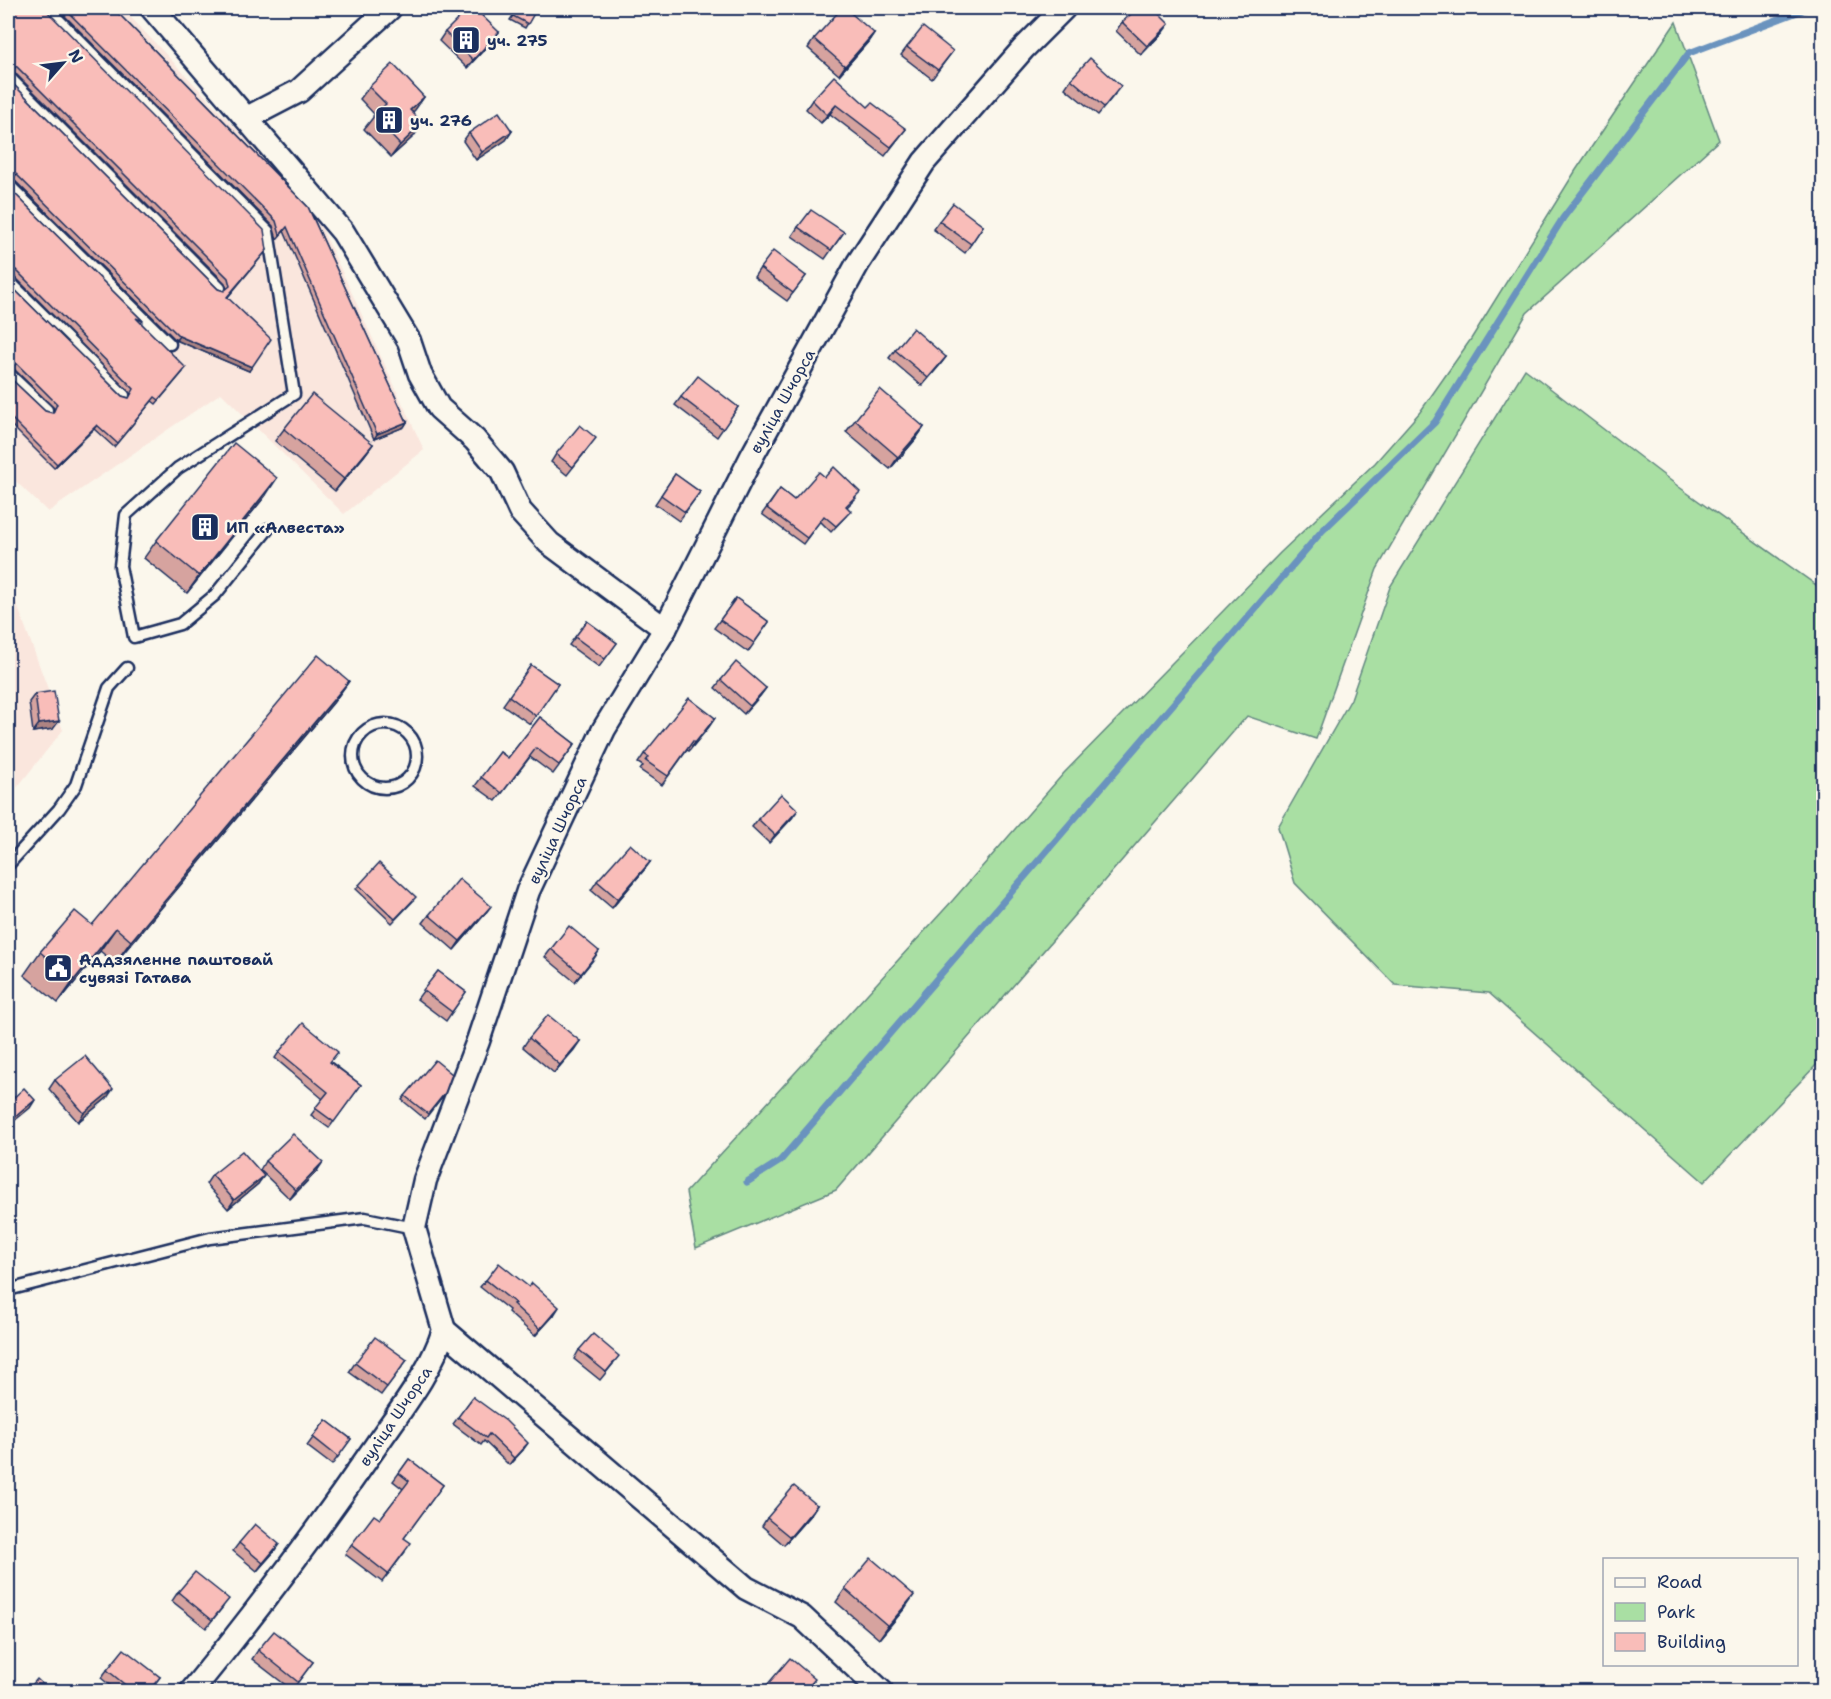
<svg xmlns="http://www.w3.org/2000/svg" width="1831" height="1699" font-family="'Shantell Sans',sans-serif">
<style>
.built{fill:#fae6dd}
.green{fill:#a9dfa3;stroke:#628780;stroke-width:1.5}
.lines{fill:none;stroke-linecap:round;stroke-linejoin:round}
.stream{stroke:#6a93be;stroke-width:7}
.service-casing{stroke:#1b2f5e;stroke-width:15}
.minor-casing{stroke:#1b2f5e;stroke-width:27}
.service{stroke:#fbf7ec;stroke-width:10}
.minor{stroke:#fbf7ec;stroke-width:22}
.wall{fill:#d6a39f;stroke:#1b2f5e;stroke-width:1.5}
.shaded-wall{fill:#ae8482;stroke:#1b2f5e;stroke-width:1.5}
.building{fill:#f9bdb9;stroke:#1b2f5e;stroke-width:1.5}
.labels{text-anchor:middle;stroke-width:5;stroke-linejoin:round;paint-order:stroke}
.poi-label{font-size:16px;font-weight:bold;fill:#1b2f5e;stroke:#fbf7ec;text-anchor:start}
.street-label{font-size:16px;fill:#1b2f5e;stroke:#fbf7ec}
</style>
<rect width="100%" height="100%" fill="#fbf7ec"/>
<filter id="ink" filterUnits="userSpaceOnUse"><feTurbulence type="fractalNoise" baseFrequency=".0167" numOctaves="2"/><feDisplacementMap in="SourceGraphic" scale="12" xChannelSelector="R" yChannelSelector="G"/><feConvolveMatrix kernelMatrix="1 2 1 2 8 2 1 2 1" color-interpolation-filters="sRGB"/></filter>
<g filter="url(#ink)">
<g class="built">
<polygon points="8,8 122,8 314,211 424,450 344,514 221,393 48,512 8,474"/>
<polygon points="8,580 63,730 15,790 8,791"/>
</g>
<g class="green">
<polygon points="1676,22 1719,140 1527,313 1377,569 1316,739 1247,716 836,1190 696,1248 686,1192 953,900 1064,773 1280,553 1375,463 1420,412 1471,339 1576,170"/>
<polygon points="1525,369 1679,487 1823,590 1823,1058 1704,1182 1489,993 1395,985 1295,883 1278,827 1351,699 1390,587"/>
</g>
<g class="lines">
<polyline class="stream" points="747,1182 780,1161 1322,531 1435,422 1563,218 1689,53 1808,8"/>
<g class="service-casing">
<g id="service">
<polyline points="47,8 268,231 294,394 178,468 126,515 120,566 134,637 180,624 215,595 268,529"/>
<polyline points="8,76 220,288"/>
<polyline points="8,184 170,344"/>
<polyline points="8,280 124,395"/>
<polyline points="8,373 47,410"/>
<circle cx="385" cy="756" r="32"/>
<polyline points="8,865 59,809 76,785 109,688 127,668"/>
<polyline points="8,1290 210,1238 365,1218 414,1228"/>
</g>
</g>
<g class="minor-casing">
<g id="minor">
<polyline points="152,8 343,232 409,341 420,374 439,408 475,440 502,472 520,511 549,543 665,629"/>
<polyline points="247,118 299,91 390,8"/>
<polyline points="444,1330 746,1588 802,1617 882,1692"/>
<path d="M191,1692C256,1613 317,1531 375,1447C400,1410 430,1374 444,1330L414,1228L425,1180L478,1041L528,891L604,729L665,629L752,456L858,263L924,162L1023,49L1064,8"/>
</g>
</g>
<use href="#service" class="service"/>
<use href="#minor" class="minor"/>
</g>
<g class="wall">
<polygon points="57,8 113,8 308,207 407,422 404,427 374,439 284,231 277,239 273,226"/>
<polygon points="518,8 537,8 525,28 510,20"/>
<polygon points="913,8 922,8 918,12"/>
<polygon points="979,8 991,8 986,13"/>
<polygon points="45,9 267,250 228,297 249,371 176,340 13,179 8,177 8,79 218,289 224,291 227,289 225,283 13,71"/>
<polygon points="1122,22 1163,32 1141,55 1116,31"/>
<polygon points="445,32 499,32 493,40 467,68 439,41"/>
<polygon points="874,33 868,42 839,75 808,48 814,39"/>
<polygon points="907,47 953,51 932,79 901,55"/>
<polygon points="1071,79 1115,94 1098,115 1065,88"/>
<polygon points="369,87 424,97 412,113 414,136 391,157 364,129 375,115 360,99"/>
<polygon points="812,100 868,107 906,129 885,156 830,114 821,123 806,109"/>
<polygon points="512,131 506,140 476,160 463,141 469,133"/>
<polygon points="8,187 143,321 141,323 183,372 156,404 152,401 114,447 94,429 54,468 8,422 8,376 45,411 52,413 54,408 13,368 8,283 122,396 129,398 131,394 13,275 8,273"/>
<polygon points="939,221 983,226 965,253 933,229"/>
<polygon points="798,227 844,232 825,259 792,236"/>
<polygon points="760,268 806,276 787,301 754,277"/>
<polygon points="895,350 946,357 922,386 889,358"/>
<polygon points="681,397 738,407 717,437 675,405"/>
<polygon points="855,420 924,427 915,440 890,469 846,432"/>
<polygon points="284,429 373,444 364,456 335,491 275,441"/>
<polygon points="590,446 567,475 551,462 556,454"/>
<polygon points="675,474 700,492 679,521 655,504"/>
<polygon points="825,477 856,498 847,507 846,516 831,532 820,521 803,544 762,514 780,489 794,500"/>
<polygon points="266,495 187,593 144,558 156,541"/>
<polygon points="736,598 769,622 748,652 714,628"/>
<polygon points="587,621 617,643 599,667 569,645"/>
<polygon points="531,665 558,684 530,724 503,705"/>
<polygon points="721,680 766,688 760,696 744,714 715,688"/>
<polygon points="349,681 333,703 115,963 100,951 58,1003 24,975 40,952 92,925"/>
<polygon points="35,694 53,729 33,732 29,702"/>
<polygon points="540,717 575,744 553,774 530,757 496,801 475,786 500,752 508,758"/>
<polygon points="715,718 689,751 687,750 662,785 640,770 643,766 638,763 644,754"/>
<polygon points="792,818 769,843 752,827 758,819"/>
<polygon points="650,862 644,870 612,908 591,890 597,881"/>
<polygon points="359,885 413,901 392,923 356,889"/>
<polygon points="485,914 454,950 423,923 429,915"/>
<polygon points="551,949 599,951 575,982 545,957"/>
<polygon points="438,971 466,992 446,1021 417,999"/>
<polygon points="529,1038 580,1041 554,1073 523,1047"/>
<polygon points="279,1052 331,1062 361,1085 329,1128 311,1115 323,1099 275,1058"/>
<polygon points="55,1080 107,1098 78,1122 49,1089"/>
<polygon points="405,1096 442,1097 425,1119 402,1100"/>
<polygon points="265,1161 317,1171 290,1199 260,1170"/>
<polygon points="212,1175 258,1184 228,1209 206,1184"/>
<polygon points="486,1280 554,1315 535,1336 508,1312 509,1310 480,1287"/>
<polygon points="579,1350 613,1364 600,1380 574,1359"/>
<polygon points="407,1360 381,1395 349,1372 355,1363"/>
<polygon points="473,1397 523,1450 509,1465 484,1441 481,1445 453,1424"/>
<polygon points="326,1420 351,1439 332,1465 307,1446"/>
<polygon points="409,1459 443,1485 404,1538 405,1552 382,1582 345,1554 351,1545 380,1519 403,1489 393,1481"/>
<polygon points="817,1505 811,1514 784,1545 762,1526 767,1518"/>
<polygon points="239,1543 273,1553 257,1571 233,1551"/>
<polygon points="845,1589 905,1608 879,1639 836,1602"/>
<polygon points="178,1592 223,1607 206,1628 172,1601"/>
<polygon points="258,1650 313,1662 292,1690 252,1659"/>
<polygon points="107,1670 160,1677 149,1692 118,1692 101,1678"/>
</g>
<g class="shaded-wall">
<polygon points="1169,24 1163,32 1141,55 1147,46"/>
<polygon points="499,32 493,40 467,68 473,60"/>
<polygon points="874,33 868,42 839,75 845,66"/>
<polygon points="10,64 16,66 13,71 8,69 8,66"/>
<polygon points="424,97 415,110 401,123 410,110"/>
<polygon points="836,105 830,114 821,123 827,115"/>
<polygon points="423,123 414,136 391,157 400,145"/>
<polygon points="512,131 506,140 476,160 482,152"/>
<polygon points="10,172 16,174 13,179 8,177 8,174"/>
<polygon points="10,268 16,270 13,275 8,273 8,270"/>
<polygon points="179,336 252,367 249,371 176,340"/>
<polygon points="946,357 940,365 922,386 928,378"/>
<polygon points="9,361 16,363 13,368 8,366 8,363"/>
<polygon points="407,422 404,427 374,439 377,434"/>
<polygon points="97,425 94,429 54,468 57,464"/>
<polygon points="924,427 915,440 890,469 898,457"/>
<polygon points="373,444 364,456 335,491 344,479"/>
<polygon points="277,478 266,495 187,593 199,576"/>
<polygon points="349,681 333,703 115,963 131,941"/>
<polygon points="766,688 760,696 744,714 750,706"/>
<polygon points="715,718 709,727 689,751 695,743"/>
<polygon points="59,721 53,729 33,732 39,724"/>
<polygon points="798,810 792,818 769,843 775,835"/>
<polygon points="650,862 644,870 612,908 618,899"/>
<polygon points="491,906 485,914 454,950 460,941"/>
<polygon points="116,928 100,951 58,1003 74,980"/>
<polygon points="599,951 593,960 575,982 581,974"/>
<polygon points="580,1041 574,1050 554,1073 560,1065"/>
<polygon points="113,1089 107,1098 78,1122 84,1113"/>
<polygon points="35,1100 30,1108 8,1126 8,1123"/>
<polygon points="323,1162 317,1171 290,1199 296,1190"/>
<polygon points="264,1176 258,1184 228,1209 234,1200"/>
<polygon points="559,1307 554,1315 535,1336 540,1329"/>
<polygon points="528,1443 523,1450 509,1465 514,1458"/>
<polygon points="817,1505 811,1514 784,1545 790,1537"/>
<polygon points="279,1544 273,1553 257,1571 263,1563"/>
<polygon points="914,1595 905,1608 879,1639 888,1626"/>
</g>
<g class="building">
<polygon points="8,8 44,8 264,230 267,250 227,297 271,339 252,367 179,336 16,174 10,172 8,174 8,79 218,289 224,291 230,286 228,278 16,66 10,64 8,66"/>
<polygon points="64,8 113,8 308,207 407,422 377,434 287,227 280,235 276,221"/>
<polygon points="469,8 474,8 499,32 473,60 445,32"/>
<polygon points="518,8 537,8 528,24 513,16"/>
<polygon points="842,8 845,8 874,33 845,66 814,39"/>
<polygon points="1138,8 1153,8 1169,24 1147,46 1122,22"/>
<polygon points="923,27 953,51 938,70 907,47"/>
<polygon points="1090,58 1121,86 1104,107 1071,79"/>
<polygon points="393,64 424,97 410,110 423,123 400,145 373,116 386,104 369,87"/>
<polygon points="834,76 868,107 872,103 906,129 891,147 836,105 827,115 812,100"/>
<polygon points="499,112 512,131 482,152 469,133"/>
<polygon points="8,187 143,321 136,318 186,368 159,400 155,397 117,443 97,425 57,464 8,415 8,376 45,411 53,413 57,404 16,363 9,361 8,363 8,283 122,396 129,398 134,389 16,270 10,268 8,270"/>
<polygon points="953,203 983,226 971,244 939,221"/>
<polygon points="811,210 844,232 831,250 798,227"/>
<polygon points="773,251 806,276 793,293 760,268"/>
<polygon points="913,328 946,357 928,378 895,350"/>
<polygon points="698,376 738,407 723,429 681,397"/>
<polygon points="880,389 924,427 898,457 855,420"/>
<polygon points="312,394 373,444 344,479 284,429"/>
<polygon points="580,425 596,438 573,467 556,454"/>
<polygon points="234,443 277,478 199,576 156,541"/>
<polygon points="834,467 860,492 846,506 851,511 836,526 824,516 807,538 767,508 780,489 794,500 819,472 825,477"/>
<polygon points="675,474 700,492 685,512 661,495"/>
<polygon points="736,598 769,622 754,643 720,620"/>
<polygon points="587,621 617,643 605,659 575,637"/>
<polygon points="318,655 349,681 131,941 116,928 74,980 40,952 75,911 92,925"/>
<polygon points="736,662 766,688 750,706 721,680"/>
<polygon points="531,665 558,684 536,716 509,696"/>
<polygon points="54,691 59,721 39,724 35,694"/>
<polygon points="689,698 715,718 695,743 693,741 668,776 646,761 649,757 644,754"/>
<polygon points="540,717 575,744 559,765 536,748 502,793 481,777 500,752 508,758"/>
<polygon points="781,794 798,810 775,835 758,819"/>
<polygon points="630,844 650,862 618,899 597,881"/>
<polygon points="379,863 416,897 395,919 359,885"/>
<polygon points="459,879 491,906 460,941 429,915"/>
<polygon points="569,926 599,951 581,974 551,949"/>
<polygon points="438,971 466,992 452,1012 423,990"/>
<polygon points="548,1015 580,1041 560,1065 529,1038"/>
<polygon points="303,1023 338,1052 330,1062 361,1085 334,1122 315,1108 328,1092 279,1052"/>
<polygon points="85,1056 113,1089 84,1113 55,1080"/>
<polygon points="435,1060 452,1074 445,1093 428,1114 405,1096"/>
<polygon points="24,1088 35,1100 8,1123 8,1103"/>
<polygon points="293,1134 323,1162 296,1190 265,1161"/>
<polygon points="242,1151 264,1176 234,1200 212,1175"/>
<polygon points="499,1263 529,1287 532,1283 559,1307 540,1329 513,1304 515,1303 486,1280"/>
<polygon points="593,1334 619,1356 606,1372 579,1350"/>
<polygon points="375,1337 407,1360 387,1387 355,1363"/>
<polygon points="473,1397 506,1421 528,1443 514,1458 489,1434 486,1438 458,1417"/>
<polygon points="326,1420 351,1439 338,1457 313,1437"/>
<polygon points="409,1459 443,1485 404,1538 411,1543 388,1574 351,1545 374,1515 380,1519 409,1481 399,1473"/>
<polygon points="794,1486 817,1505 790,1537 767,1518"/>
<polygon points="255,1524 279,1544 263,1563 239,1543"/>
<polygon points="871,1558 914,1595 888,1626 845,1589"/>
<polygon points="195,1572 229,1599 212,1620 178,1592"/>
<polygon points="274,1631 313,1662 298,1682 258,1650"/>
<polygon points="124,1649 160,1677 148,1692 134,1692 107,1670"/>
<polygon points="790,1658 815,1679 804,1692 761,1692"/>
<polygon points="37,1679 51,1692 26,1692"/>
</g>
</g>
<defs>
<g id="building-square" transform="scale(1.5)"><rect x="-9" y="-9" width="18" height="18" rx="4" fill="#1b2f5e" stroke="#fbf7ec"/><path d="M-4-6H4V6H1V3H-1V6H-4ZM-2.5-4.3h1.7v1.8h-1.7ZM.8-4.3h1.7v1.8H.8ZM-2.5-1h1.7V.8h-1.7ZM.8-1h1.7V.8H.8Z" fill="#fff"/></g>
<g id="civic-square" transform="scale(1.5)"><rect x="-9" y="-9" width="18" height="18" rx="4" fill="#1b2f5e" stroke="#fbf7ec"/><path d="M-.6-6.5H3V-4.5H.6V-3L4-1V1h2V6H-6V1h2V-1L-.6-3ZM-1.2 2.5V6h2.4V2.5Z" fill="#fff"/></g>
</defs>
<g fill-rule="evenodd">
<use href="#building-square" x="466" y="40"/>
<use href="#building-square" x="389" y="120"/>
<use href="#building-square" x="205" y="527"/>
<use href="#civic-square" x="58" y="968"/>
</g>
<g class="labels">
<g class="poi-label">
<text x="487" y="46">уч. 275</text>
<text x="410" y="126">уч. 276</text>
<text x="226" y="533">ИП «Алвеста»</text>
<text x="79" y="965">Аддзяленне паштовай<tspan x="79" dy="18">сувязі Гатава</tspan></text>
</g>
<g class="street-label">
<text transform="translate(782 401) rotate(-61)" y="6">вуліца Шчорса</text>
<text transform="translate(557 830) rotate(-65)" y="6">вуліца Шчорса</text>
<text transform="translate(395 1416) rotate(-56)" y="6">вуліца Шчорса</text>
</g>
</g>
<rect width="1831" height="1699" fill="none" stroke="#fbf7ec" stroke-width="30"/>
<rect x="15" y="15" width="1801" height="1669" fill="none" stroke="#1b2f5e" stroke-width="2" filter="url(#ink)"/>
<rect x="1603" y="1558" width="195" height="108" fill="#fbf7ec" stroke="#a1a7b3" stroke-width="1.5"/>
<rect x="1615" y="1578" width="30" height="9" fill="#fbf7ec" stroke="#a1a7b3" stroke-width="1.5"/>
<text x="1657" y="1588" font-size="18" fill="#1b2f5e">Road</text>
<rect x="1615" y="1603" width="30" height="18" fill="#a9dfa3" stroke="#a1a7b3" stroke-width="1.5"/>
<text x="1657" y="1618" font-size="18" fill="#1b2f5e">Park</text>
<rect x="1615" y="1633" width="30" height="18" fill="#f9bdb9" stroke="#a1a7b3" stroke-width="1.5"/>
<text x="1657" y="1648" font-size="18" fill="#1b2f5e">Building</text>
<g transform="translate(63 63) rotate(62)" stroke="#fbf7ec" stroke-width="4.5" paint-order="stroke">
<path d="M0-4.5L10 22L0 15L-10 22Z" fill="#1b2f5e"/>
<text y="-9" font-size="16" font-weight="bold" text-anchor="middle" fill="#1b2f5e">N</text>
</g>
</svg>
